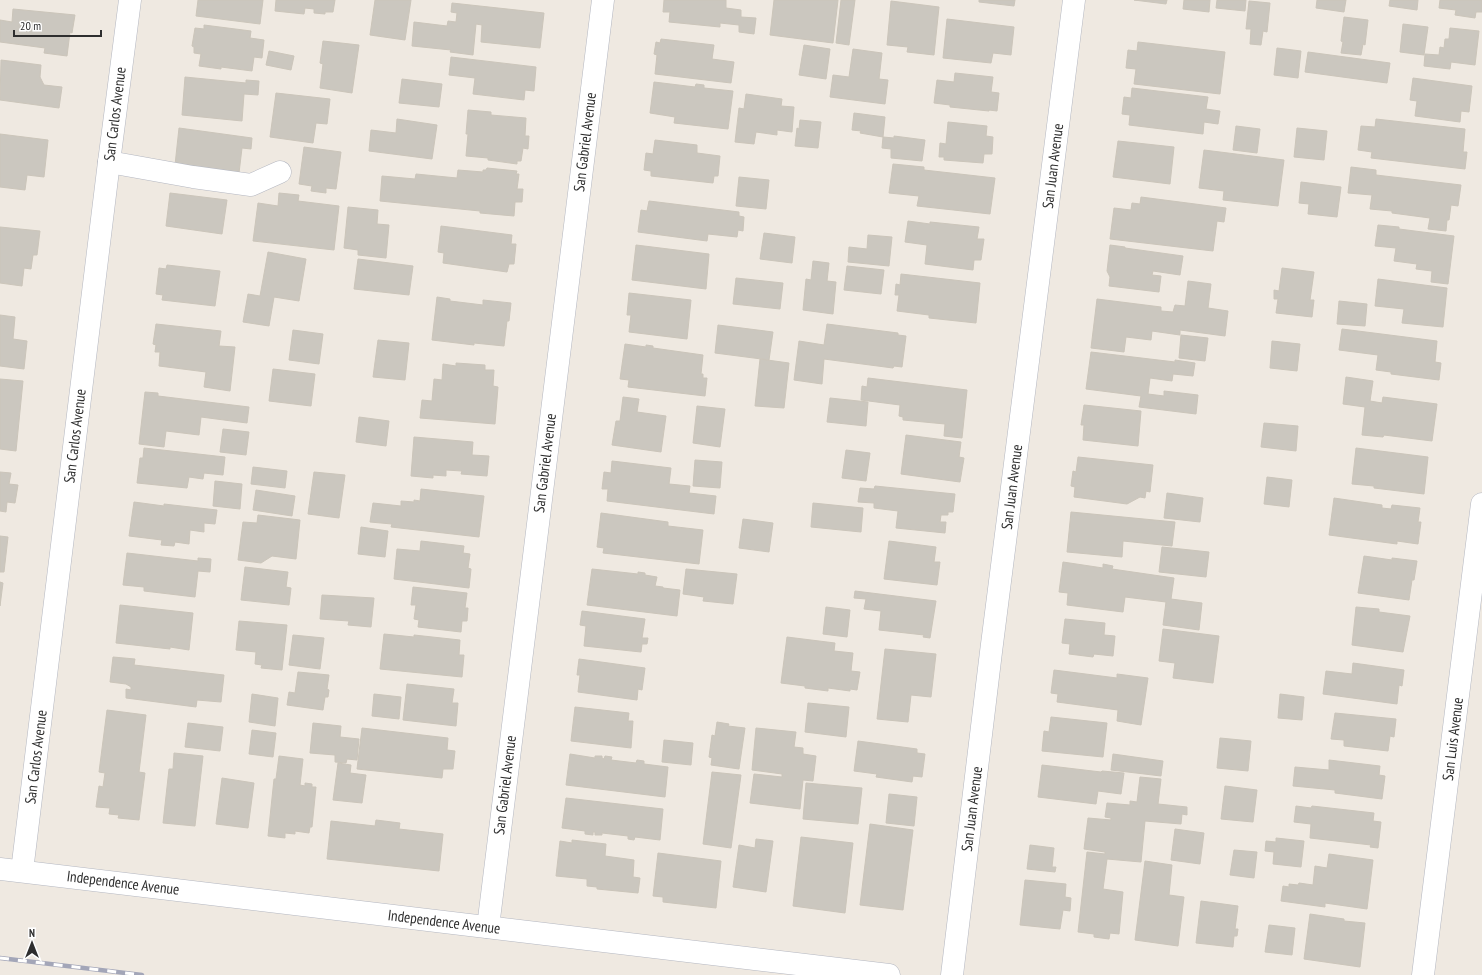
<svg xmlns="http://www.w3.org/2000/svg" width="1482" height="975" font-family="'PT Sans Narrow',sans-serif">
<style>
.building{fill:#cbc7bf;stroke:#cbc5ba}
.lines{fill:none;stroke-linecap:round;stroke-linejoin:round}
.minor-casing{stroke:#b4b7c1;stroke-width:23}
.minor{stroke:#fff;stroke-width:22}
.rail-casing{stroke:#a3a6b8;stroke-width:4.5}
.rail{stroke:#fff;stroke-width:3;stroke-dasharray:9;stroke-linecap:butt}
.labels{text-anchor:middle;stroke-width:3.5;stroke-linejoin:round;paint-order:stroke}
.street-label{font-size:15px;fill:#2e2e2e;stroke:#fff}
</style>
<rect width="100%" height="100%" fill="#efe9e1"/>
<g class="building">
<polygon points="198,0 263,0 260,24 196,16"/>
<polygon points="276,0 335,0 333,12 325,12 325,14 314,13 314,9 305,8 304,14 275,11"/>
<polygon points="375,0 411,0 405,40 370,35"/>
<polygon points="664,0 726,0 726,8 741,10 741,17 756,18 754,34 739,32 739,25 720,23 720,27 669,22 670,12 663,12"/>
<polygon points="774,0 838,0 833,43 770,35"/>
<polygon points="841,0 855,0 849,45 836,43"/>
<polygon points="979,0 1015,0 1014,6 979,2"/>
<polygon points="1134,0 1167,0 1166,4"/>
<polygon points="1184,0 1210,0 1209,12 1183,9"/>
<polygon points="1217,0 1246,0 1245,11 1216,8"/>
<polygon points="1317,0 1346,0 1344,12 1316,8"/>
<polygon points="1390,0 1418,0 1417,10 1389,6"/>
<polygon points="1440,0 1482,0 1482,12 1476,12 1475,18 1455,15 1456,10 1439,8"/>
<polygon points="891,1 939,7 934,55 907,52 908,47 887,45"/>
<polygon points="1249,1 1270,3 1267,32 1263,31 1261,45 1250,44 1251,29 1246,29"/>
<polygon points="452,3 544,13 540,48 481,42 482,25 476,24 473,55 450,52 451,50 412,46 414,22 447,26 448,21 456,22 457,13 451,12"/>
<polygon points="13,9 75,15 72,33 70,32 67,56 44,53 45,48 0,42 0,20 12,22"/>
<polygon points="1344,17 1368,20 1365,45 1363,44 1361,55 1341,53 1343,42 1341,41"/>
<polygon points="947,19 1014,27 1011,55 993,53 991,63 943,58"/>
<polygon points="1403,24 1428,27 1424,55 1400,52"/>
<polygon points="204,25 251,31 250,38 264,40 262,58 254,57 252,71 221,67 221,69 199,66 201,54 194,53 194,47 192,46 195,28 204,29"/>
<polygon points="1450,28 1479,31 1475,65 1451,62 1450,69 1424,66 1425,54 1439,55 1440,47 1444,48 1445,39 1449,39"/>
<polygon points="661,39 714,45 712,59 734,62 731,83 655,74 657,55 654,54 656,42 660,43"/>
<polygon points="323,41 359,45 352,93 320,88 323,64 320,63"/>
<polygon points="1138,42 1225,52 1220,94 1134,84 1136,69 1126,68 1128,50 1137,51"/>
<polygon points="804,45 830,49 826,79 799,75"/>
<polygon points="1277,48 1301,51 1298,78 1274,75"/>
<polygon points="853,49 882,53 879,79 888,80 885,104 830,97 833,75 849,77"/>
<polygon points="269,51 294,56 291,70 266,65"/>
<polygon points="1308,52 1390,63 1387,83 1305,72"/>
<polygon points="451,57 536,67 534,91 525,90 524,100 473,94 475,78 449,75"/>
<polygon points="1,60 41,65 40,77 44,85 62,87 59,108 0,100"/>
<polygon points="955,73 993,77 991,92 999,93 997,111 989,110 989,111 950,107 950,105 934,103 937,80 954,82"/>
<polygon points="185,77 246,83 246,80 259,81 258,95 244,94 242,121 182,115"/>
<polygon points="1413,78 1472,86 1469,112 1461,111 1460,122 1415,116 1417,101 1410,100"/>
<polygon points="402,79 442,84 439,107 399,103"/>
<polygon points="654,82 695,87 696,84 704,85 704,88 733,91 728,129 674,123 675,117 650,113"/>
<polygon points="1132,88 1208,97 1206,109 1220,111 1218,124 1204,122 1203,134 1129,125 1130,115 1122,114 1124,97 1131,98"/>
<polygon points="276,93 330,99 327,124 316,123 313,143 270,137"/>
<polygon points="746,94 782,99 781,106 794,107 792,132 777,130 777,135 756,132 754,144 735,142 739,108 744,109"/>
<polygon points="468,110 491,112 491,115 526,118 525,136 529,136 528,149 523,148 521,161 517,161 517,164 488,160 488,158 466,156 468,134 466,134"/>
<polygon points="854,113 885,117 883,137 860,133 861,131 852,130"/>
<polygon points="397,119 437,125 432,159 369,151 371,130 396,133"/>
<polygon points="1376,119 1465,129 1463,152 1467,152 1465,169 1371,158 1372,152 1358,150 1361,126 1375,127"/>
<polygon points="800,120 821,122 818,148 795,146 797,128 799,129"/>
<polygon points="948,122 987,126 986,136 993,137 992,154 984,154 983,163 944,160 944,157 939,157 940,143 946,144"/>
<polygon points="1236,126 1260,129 1257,153 1233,150"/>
<polygon points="179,128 252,138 251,149 242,148 239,173 175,165"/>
<polygon points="1297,128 1327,131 1324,160 1294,157"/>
<polygon points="0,134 48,140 44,177 27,175 25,190 0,187"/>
<polygon points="894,136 925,140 922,161 891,158 891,149 882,148 883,137 894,138"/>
<polygon points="655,140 697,145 697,153 720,156 718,176 714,176 713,183 651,176 651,171 644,170 646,153 653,154"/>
<polygon points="1118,141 1174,147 1170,184 1113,177"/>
<polygon points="304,147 341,152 336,189 326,188 326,193 311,191 312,186 299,184"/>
<polygon points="1204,150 1284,160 1278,206 1223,200 1224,191 1199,188"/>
<polygon points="893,164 924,167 924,170 995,178 990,214 917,206 919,196 889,193"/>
<polygon points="1351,167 1376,170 1376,175 1461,185 1458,206 1451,205 1449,220 1447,220 1446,231 1428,229 1430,218 1392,213 1392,211 1370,209 1372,195 1348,193"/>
<polygon points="487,168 517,171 516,174 519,174 517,189 523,189 522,202 515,202 514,216 480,213 480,211 380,201 382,176 415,179 416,174 457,178 458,170 483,172 483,170 486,170"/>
<polygon points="739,177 769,180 766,209 736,206"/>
<polygon points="1301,182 1341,187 1337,217 1308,214 1309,204 1299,203"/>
<polygon points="170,193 227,200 222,234 166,226"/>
<polygon points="279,193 299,195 298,201 339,206 334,250 253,241 258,203 278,206"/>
<polygon points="1141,197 1226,208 1224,222 1217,221 1213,251 1110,239 1114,208 1131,210 1132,203 1140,204"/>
<polygon points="649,201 739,212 739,216 744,217 743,231 738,230 737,237 708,234 707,241 638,232 641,210 647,211"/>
<polygon points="348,207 378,210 377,224 389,225 386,258 358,255 358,250 344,248"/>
<polygon points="908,221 930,224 930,222 979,227 977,239 984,239 981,260 974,260 973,270 925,264 927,245 905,242"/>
<polygon points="1378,225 1399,227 1399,229 1454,236 1448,284 1431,282 1432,271 1416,269 1417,264 1394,261 1396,248 1375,246"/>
<polygon points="441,226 512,235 511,244 516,244 514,264 509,264 507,272 443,263 444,253 438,252"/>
<polygon points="0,227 40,231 37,255 33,255 31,269 24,268 22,286 0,283"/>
<polygon points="764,233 795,237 792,263 760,259"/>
<polygon points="868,235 892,237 889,266 848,262 849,247 867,249"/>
<polygon points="636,245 709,254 706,289 632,280"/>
<polygon points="1110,245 1125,247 1125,248 1183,256 1180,275 1153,271 1152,275 1161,276 1159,292 1109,286 1110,277 1107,271"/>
<polygon points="268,252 306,259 299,301 274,297 269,326 243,322 248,294 260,296"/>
<polygon points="358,259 413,266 409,295 354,289"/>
<polygon points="813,261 829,263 827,281 836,282 833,314 803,310 806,279 811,280"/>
<polygon points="167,265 220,271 215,306 162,300 163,295 156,294 159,268 166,269"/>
<polygon points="847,266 884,270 881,294 844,290"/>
<polygon points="1282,268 1314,272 1310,300 1314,300 1312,317 1276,313 1278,299 1274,299 1274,290 1279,291"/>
<polygon points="901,274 980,283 976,323 929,318 929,315 897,311 899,295 895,295 896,284 900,285"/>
<polygon points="736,278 783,283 780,309 733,304"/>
<polygon points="1378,279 1447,288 1443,327 1402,323 1404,309 1375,306"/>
<polygon points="1188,281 1211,284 1208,308 1228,311 1225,336 1180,330 1180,335 1152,331 1151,340 1126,337 1124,352 1091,348 1097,299 1161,307 1161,311 1173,312 1175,305 1185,306"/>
<polygon points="629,293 691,300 687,339 629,332 631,315 627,315"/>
<polygon points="437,297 450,299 450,301 483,305 483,300 511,303 509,321 507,321 504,346 474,343 474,345 432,340"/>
<polygon points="1339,301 1367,304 1365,326 1337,324"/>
<polygon points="0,315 15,317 13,339 27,341 24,369 0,366"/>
<polygon points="156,324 221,331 219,346 235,347 230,391 204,387 206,372 159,366 160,352 155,352 156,345 153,344"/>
<polygon points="827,324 898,333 898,335 906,336 902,367 894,366 893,368 824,359 822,384 794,380 799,341 824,345"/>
<polygon points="718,325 773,332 769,360 715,353"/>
<polygon points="1342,329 1437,341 1435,362 1441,363 1439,380 1391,374 1391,372 1376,370 1378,355 1339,350"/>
<polygon points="293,330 323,334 319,364 289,360"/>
<polygon points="1181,335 1208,338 1205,361 1179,358"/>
<polygon points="378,340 409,343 405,380 373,377"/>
<polygon points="1272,341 1300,344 1297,371 1270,368"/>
<polygon points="625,344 646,347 646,345 653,346 653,348 703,355 701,374 703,374 703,378 707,378 705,396 628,387 629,380 620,379"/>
<polygon points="1091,352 1175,362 1175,360 1195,363 1193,376 1173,374 1172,381 1150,378 1148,394 1164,396 1164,391 1198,395 1196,414 1139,407 1141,396 1086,389"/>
<polygon points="760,359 789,363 784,408 755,406"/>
<polygon points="456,363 485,365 485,370 494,370 493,386 498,387 495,424 420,418 422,400 432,401 434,379 442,380 443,364 456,366"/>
<polygon points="273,369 315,374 311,406 269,401"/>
<polygon points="1346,377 1373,381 1370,401 1382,403 1383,397 1437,404 1432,441 1384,435 1383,437 1362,435 1365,407 1343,404"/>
<polygon points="868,378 967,390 962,438 944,436 945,424 903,420 903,417 899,416 900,405 861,400 862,386 867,387"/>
<polygon points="0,379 23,381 16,451 0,449"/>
<polygon points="145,392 158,393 158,396 249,407 247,423 201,417 199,435 166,431 164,447 139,444"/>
<polygon points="623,397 639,399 637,412 666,416 661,452 612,445 616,421 620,421"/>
<polygon points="830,398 868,402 866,426 827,422"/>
<polygon points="1084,405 1141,411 1138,446 1083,440 1084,425 1081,425"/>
<polygon points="697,406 725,409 720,447 693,443"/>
<polygon points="359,417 389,421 386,446 356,442"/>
<polygon points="1264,423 1298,426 1296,451 1261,447"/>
<polygon points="223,429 249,432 246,455 220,452"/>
<polygon points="906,435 961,442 959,457 964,458 960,482 901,474"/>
<polygon points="414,437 473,442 472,455 489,456 487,476 461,474 462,471 446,470 446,476 433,475 433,478 411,476"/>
<polygon points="144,448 225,457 223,475 204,473 203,479 189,477 187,488 137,483 140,458 143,458"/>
<polygon points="1356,448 1428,457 1424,494 1374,488 1374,486 1352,484"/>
<polygon points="846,450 870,453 866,481 842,478"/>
<polygon points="1078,457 1153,465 1150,492 1146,491 1145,498 1140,497 1127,504 1074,497 1075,487 1071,486 1073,471 1076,472"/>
<polygon points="695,460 722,462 720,488 693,486"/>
<polygon points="612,461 671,468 669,484 690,486 689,493 716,496 714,514 607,501 608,489 602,489 604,472 611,473"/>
<polygon points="253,467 287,471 285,488 251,484"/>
<polygon points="0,472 11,473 9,484 18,485 15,503 7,502 6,512 0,511"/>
<polygon points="314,472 345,475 339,518 308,514"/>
<polygon points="1267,477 1292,480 1289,507 1264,504"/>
<polygon points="215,481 242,484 240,509 213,506"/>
<polygon points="875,486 955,494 953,512 948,512 948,515 941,515 940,522 946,522 945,533 896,528 898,511 874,508 874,503 858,502 860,488 874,489"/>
<polygon points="421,489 484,496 479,537 391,527 392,524 370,522 373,503 401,506 401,501 414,502 414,500 420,501"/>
<polygon points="256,490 295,496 292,516 253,510"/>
<polygon points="1167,493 1203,498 1200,522 1164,518"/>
<polygon points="1334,498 1382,505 1382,508 1391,509 1392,505 1420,508 1418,522 1421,522 1418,544 1397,541 1397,544 1329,535"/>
<polygon points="134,502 164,506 164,504 217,510 215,524 204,523 204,532 190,530 189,544 175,542 174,546 161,545 162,540 129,536"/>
<polygon points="813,503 863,508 861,532 811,527"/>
<polygon points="1071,512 1175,522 1172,546 1123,541 1122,557 1067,552"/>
<polygon points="601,513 668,522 668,526 703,530 699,564 603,553 604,548 597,547"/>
<polygon points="258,515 300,520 296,559 272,556 261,563 238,560 243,522 257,523"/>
<polygon points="743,519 773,523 769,552 739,548"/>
<polygon points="361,527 388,531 385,557 358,554"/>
<polygon points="0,536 8,537 4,572 0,572"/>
<polygon points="421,541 464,546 463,553 470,554 468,568 471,569 469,588 394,579 397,549 420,551"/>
<polygon points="889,541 936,547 934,562 940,562 937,585 884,579"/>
<polygon points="1162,547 1209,552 1206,577 1159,572"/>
<polygon points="127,553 198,561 198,558 211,559 210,572 198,571 195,597 144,591 144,587 123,585"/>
<polygon points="1364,556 1392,560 1392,558 1417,561 1414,580 1412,580 1409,600 1358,593"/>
<polygon points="1063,562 1103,568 1103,564 1113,566 1112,569 1174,578 1171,599 1202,603 1199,630 1163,625 1166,602 1125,597 1123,612 1067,605 1068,593 1059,592"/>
<polygon points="245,567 288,572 286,587 291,588 289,605 241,600"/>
<polygon points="592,569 638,574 638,572 645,573 645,575 657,577 655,586 663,587 663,588 680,590 677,616 587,605"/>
<polygon points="686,569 737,574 733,604 703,601 704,597 683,594"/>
<polygon points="0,582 3,583 0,606"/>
<polygon points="413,587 467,593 465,608 468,608 467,621 462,621 461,632 418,627 419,620 414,619 416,605 411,605"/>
<polygon points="855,591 936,601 930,638 923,637 924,635 879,630 881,611 864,609 866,599 854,598"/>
<polygon points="322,595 374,598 371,627 348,625 349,621 320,619"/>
<polygon points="120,605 193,613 189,650 170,647 170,649 116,643"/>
<polygon points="826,607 850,610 847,637 823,634"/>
<polygon points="1356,607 1379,609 1379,612 1410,616 1403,652 1352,645"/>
<polygon points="582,611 645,619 642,638 648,638 647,644 642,644 641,652 584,646 586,626 580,625"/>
<polygon points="1065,619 1105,623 1104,635 1115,636 1113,656 1094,654 1093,657 1069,654 1070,644 1062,643"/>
<polygon points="239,621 287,625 282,670 261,668 262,665 255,664 256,652 236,650"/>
<polygon points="1163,629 1219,636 1213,683 1173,678 1175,663 1159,661"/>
<polygon points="384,634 414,637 414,635 460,640 459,655 464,655 462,677 380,669"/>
<polygon points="293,635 324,638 320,669 289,665"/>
<polygon points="787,637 835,643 834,651 853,653 851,671 860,672 857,690 850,689 850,691 828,688 828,691 805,688 805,686 781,683"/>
<polygon points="885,649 936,654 931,697 911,695 908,722 877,719"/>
<polygon points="113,657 135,659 134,665 224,675 221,702 197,700 196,707 126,698 126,689 131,690 131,687 126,684 110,682"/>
<polygon points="579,659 645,668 642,690 638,689 637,700 578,692 580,675 577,675"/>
<polygon points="1353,663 1404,670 1402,686 1399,685 1397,704 1323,694 1326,671 1352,674"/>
<polygon points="1054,670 1117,678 1117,674 1148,678 1141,725 1117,721 1118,710 1057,702 1058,694 1051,693"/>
<polygon points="298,672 329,675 327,689 329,690 328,697 325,697 323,710 287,705 289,692 295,693"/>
<polygon points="407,684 454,689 452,703 458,703 456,726 403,720"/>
<polygon points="252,694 278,698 275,726 249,722"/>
<polygon points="374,694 401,697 399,719 372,716"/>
<polygon points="1280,694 1304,697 1302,720 1278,718"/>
<polygon points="808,703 849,707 846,737 805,732"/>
<polygon points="575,707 629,713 628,721 633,721 631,748 571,741"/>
<polygon points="107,710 146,715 139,772 145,773 139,820 118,818 119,815 109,814 110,808 96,807 99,786 103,787 105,773 99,772"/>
<polygon points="1335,713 1396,719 1394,737 1390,736 1388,751 1344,746 1344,740 1331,739"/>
<polygon points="1051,717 1107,723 1103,757 1042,751 1044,731 1049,732"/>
<polygon points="717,722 729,724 728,726 745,728 739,769 711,765 712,758 709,757 712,735 715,736"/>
<polygon points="188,723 223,727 220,751 185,747"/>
<polygon points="313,723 341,726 340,737 359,739 357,760 347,759 346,763 335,762 335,755 310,753"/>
<polygon points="362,728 448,738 447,750 455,751 453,769 443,769 442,778 357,769"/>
<polygon points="756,728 796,732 794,747 803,748 803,754 816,756 813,781 803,780 800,809 750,803 754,774 782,777 782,774 752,770"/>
<polygon points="252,730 276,733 273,757 249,754"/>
<polygon points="1220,738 1251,741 1248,771 1217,768"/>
<polygon points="664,740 693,743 691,765 662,762"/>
<polygon points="858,741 917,749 917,753 925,754 922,777 913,776 912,782 876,777 877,774 854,771"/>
<polygon points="174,753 203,756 195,826 163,823 169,769 173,769"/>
<polygon points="570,754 595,758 595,756 602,756 602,758 604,759 605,756 612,757 611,760 636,763 637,760 644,761 644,764 668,767 665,797 566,785"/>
<polygon points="1113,754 1163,761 1161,776 1111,770"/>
<polygon points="279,756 303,759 300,785 305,786 305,783 312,784 312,787 316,787 312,827 310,827 309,833 295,831 295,834 285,833 285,838 268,836 274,779 276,779"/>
<polygon points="1329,760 1380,766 1379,775 1385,776 1382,799 1335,793 1335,790 1293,786 1295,767 1329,770"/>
<polygon points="338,763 351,765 350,773 366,775 362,803 333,800"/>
<polygon points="1042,765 1101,772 1102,771 1124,773 1121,794 1098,791 1096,804 1038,797"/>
<polygon points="712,772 741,775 731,848 703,844"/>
<polygon points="1140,777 1161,779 1158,804 1187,807 1187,815 1182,814 1181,824 1145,821 1141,862 1107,859 1103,889 1123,892 1119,934 1110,933 1109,939 1094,937 1094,934 1078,932 1087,852 1105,854 1105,852 1084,849 1088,818 1111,820 1111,818 1105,817 1107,803 1130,805 1130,801 1137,802"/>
<polygon points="222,778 254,783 248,828 216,824"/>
<polygon points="806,783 862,788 858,824 803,819"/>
<polygon points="1225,786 1257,790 1253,822 1221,819"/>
<polygon points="889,794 917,797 914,826 886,823"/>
<polygon points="566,798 663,809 660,840 635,837 634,840 628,839 628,836 602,833 602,835 595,835 595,832 593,832 593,835 585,834 585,831 562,828"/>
<polygon points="1296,806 1311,808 1312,806 1374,813 1373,821 1381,822 1378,848 1370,847 1371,845 1310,838 1311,824 1294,822"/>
<polygon points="376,820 400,823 399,829 443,834 439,871 327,859 331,821 375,826"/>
<polygon points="870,824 913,830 903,910 860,905"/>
<polygon points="1175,829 1204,833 1200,864 1171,860"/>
<polygon points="801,837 853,843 845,913 793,906"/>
<polygon points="1276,838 1304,841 1301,867 1273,864 1274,852 1265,851 1266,841 1276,842"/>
<polygon points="756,839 773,841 766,892 733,887 739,845 755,848"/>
<polygon points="572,840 606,844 605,856 634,860 633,877 640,878 638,893 597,889 597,887 587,886 587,879 556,876 560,841 572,843"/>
<polygon points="1030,845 1054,848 1052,867 1056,867 1055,872 1027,869"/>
<polygon points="1234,850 1257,852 1254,878 1230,875"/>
<polygon points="658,853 721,861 716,908 663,902 663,897 653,896"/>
<polygon points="1329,854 1373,860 1367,909 1325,903 1325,907 1281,901 1283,886 1289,887 1289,884 1298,885 1299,883 1313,885 1315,866 1327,868"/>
<polygon points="1145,861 1172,865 1169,895 1184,897 1178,946 1135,940"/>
<polygon points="1025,880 1066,884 1065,897 1071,898 1070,911 1063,910 1060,929 1020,925"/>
<polygon points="1201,901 1238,906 1235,929 1238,929 1237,936 1234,936 1233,947 1196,943"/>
<polygon points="1310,914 1344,919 1344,921 1365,923 1360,967 1304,959"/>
<polygon points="1269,925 1295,928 1292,955 1265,952"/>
</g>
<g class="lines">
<g class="minor-casing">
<g id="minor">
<polyline points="109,162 193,177 251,185 280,172"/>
<polyline points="0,869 889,975"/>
<polyline points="22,871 109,162 130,0"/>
<polyline points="488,927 603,0"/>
<polyline points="952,975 991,652 1074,0"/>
<polyline points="1423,975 1482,504"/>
</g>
</g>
<use href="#minor" class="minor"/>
<g class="rail-casing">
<polyline id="rail" points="0,958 142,975"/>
</g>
<use href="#rail" class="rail"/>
</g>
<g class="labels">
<g class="street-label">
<text transform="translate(115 114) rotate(-83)" y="5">San Carlos Avenue</text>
<text transform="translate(585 142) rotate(-83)" y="5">San Gabriel Avenue</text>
<text transform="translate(1053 166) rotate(-83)" y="5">San Juan Avenue</text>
<text transform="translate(75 436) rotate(-83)" y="5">San Carlos Avenue</text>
<text transform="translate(545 463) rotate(-83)" y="5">San Gabriel Avenue</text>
<text transform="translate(1012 487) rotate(-83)" y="5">San Juan Avenue</text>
<text transform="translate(1453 739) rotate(-83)" y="5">San Luis Avenue</text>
<text transform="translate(36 757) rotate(-83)" y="5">San Carlos Avenue</text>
<text transform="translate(505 785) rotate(-83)" y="5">San Gabriel Avenue</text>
<text transform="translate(972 809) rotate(-83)" y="5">San Juan Avenue</text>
<text transform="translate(123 883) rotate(7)" y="5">Independence Avenue</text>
<text transform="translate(444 922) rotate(7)" y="5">Independence Avenue</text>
</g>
</g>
<g transform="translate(32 943)" stroke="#ffffff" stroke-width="3" paint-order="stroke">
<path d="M0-3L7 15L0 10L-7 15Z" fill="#2e2e2e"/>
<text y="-6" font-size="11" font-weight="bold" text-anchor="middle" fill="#2e2e2e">N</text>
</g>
<path d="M14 30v6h87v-6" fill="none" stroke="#2e2e2e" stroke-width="2"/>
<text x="20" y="30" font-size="12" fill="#2e2e2e" stroke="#ffffff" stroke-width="3" paint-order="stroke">20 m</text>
</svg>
